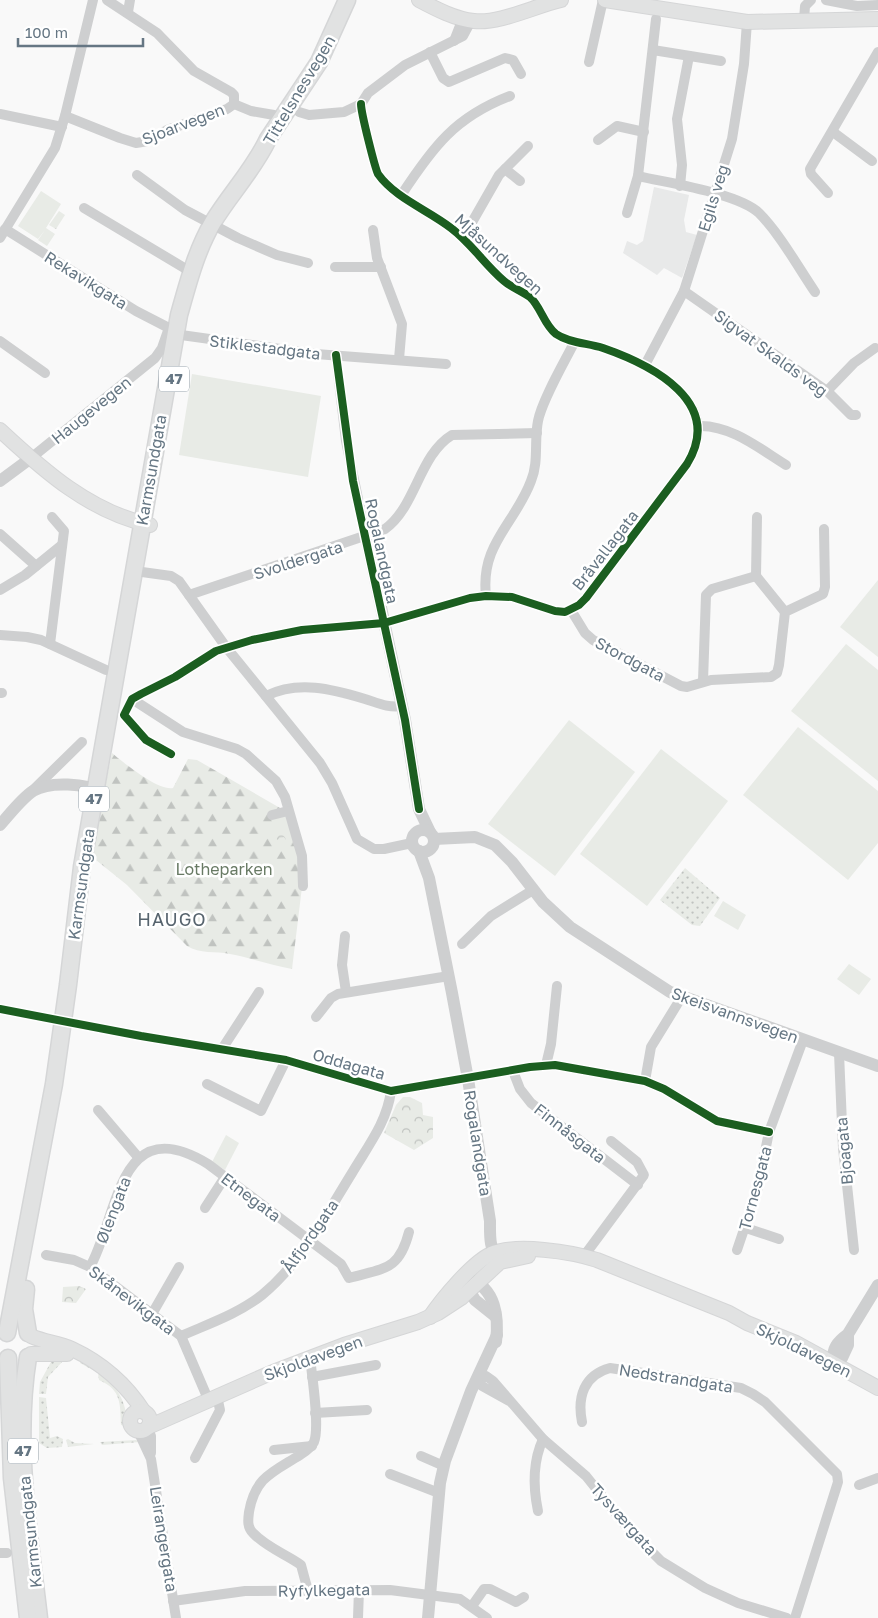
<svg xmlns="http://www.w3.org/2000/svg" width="878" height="1618" font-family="'Golos Text',sans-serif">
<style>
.built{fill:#e8e9e9}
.grass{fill:url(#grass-dots)}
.forest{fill:url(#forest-firs)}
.park{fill:url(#park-crowns)}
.pitch{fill:#e8ebe6}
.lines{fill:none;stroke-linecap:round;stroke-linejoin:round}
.secondary-casing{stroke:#d5d6d7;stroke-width:16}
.primary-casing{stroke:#d5d6d7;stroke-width:19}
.minor{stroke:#cecfd0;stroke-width:10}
.tertiary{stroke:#cecfd0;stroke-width:12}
.secondary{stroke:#e1e2e2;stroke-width:14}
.primary{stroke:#e1e2e2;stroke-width:16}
.cycleway-casing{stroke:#fff;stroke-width:11}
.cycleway{stroke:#1b5e20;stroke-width:8}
.labels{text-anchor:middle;stroke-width:5;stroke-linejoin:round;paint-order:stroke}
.shield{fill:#fff;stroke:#939fa8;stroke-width:1}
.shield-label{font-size:15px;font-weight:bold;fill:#657683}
.street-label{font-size:16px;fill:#657683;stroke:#fff}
.park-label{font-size:16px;fill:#687a64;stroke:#fff}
.neighbourhood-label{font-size:18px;letter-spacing:1px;fill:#57646e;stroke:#fff}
</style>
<defs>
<pattern id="grass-dots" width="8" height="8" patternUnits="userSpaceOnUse" patternTransform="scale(1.25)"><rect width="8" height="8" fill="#e8ebe6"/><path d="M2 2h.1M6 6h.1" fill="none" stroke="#c0c3c0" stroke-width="1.8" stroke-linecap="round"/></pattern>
<pattern id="forest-firs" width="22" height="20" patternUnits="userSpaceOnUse" patternTransform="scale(1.25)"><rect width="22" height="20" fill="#e8ebe6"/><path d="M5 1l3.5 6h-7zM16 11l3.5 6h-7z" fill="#c0c3c0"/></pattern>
<pattern id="park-crowns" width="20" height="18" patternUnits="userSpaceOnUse" patternTransform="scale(1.25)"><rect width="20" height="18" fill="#e8ebe6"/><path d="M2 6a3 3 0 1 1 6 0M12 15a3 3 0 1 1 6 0" fill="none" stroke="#c0c3c0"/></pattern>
</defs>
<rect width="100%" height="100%" fill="#f9f9f9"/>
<polygon class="built" points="654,187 689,195 684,220 686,232 697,235 682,278 664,268 657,275 623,253 627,241 637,245 643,241"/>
<g class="grass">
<polygon points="685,868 720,898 700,926 692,925 660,900"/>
<polygon points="52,1360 64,1360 48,1377 46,1394 39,1394 40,1382"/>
<path d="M80,1360C105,1372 130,1396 126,1426L121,1425C120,1404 122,1390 99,1380L98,1373L80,1363Z"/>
<polygon points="39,1397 46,1398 50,1438 57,1436 63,1439 62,1447 47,1448 39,1443"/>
<polygon points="68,1439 75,1443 94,1444 68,1447 66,1440"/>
<polygon points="136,1440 140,1442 102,1445 100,1442"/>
</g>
<path class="forest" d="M112,753C124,763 158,791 173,788L188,759L197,760L287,812L291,819L302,887L292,969C271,965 251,958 230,954C215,951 200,954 187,946L127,885L91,856Z"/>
<g class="park">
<polygon points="59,211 65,215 56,229 49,225"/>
<polygon points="286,818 293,838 286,840 284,837 274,841 270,834 279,829 276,821"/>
<polygon points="403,1097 410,1097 422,1103 423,1115 433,1117 433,1138 414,1150 384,1133 396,1105"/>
<polygon points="79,1286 86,1289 76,1303 62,1302 63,1287"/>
</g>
<g class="pitch">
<polygon points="41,191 61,204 46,228 55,234 47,246 38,240 45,230 38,239 18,226"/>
<polygon points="192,374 321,396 308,477 179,455"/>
<polygon points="878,580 878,657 840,627"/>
<polygon points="846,644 878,670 878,781 791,711"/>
<polygon points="569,720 635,772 555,876 488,824"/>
<polygon points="798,727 878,791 878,843 848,880 743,795"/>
<polygon points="661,749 728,801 647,906 580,854"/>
<polygon points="723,901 746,915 738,930 714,916"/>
<polygon points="849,964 871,979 859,995 837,979"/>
<polygon points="226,1135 239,1143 225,1170 212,1162"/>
</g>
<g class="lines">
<g class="secondary-casing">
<g id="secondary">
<path d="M419,0C436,9 455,19 474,21C499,24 535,6 561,0"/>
<polyline points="605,0 747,22 878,19"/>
<path d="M0,430C44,471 90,512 150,525"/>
<path d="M430,1317C442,1299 472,1263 491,1254C516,1243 572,1252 597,1260L729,1313L747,1323L796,1343L878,1388"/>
<path d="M31,1336C44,1342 59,1343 72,1349C102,1363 126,1384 144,1412"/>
<polyline points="31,1354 67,1354"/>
<circle cx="140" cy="1421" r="10"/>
<polyline points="148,1427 273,1372 344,1345 418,1322 438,1313 461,1298 500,1262 528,1256"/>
</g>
</g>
<g class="primary-casing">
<g id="primary">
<polyline points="26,1289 24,1309 28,1333"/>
<path d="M7,1333L54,1084L68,985L82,867L179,315C188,283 196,251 213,222C230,194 254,169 268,139L319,62L347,0"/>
<path d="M28,1357C14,1444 29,1532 39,1618"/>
<polyline points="8,1358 12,1478 28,1618"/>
</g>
</g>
<g class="minor">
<polyline points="107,0 157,33 194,71 231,92 234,95 234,104"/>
<polyline points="826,0 857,6 878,5"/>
<polyline points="128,12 130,0"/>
<polyline points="804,20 805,6 811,0"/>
<polyline points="454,41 463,18"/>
<polyline points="653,50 721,61"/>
<polyline points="430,52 443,78 449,82 505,58 513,60 521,74"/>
<polyline points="589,62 603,0"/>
<polyline points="299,112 309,115 344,112 361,104 368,93 405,65 463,36 471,21"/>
<polyline points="0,114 62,127"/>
<polyline points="65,116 120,138 136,143 148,141 167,130 227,109 234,104 251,111 274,115"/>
<polyline points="833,132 872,161"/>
<polyline points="598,140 617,126 644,132"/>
<polyline points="505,169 520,181"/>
<polyline points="137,175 185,210 238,238 277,255 308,263"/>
<path d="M638,176C667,183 738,193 759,213C780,234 798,267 815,292"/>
<polyline points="680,186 682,165 677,119 689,56"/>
<polyline points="828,193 811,174 810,169 878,52"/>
<path d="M402,194C433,147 455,117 510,96"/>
<polyline points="84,208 191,272"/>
<polyline points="627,213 638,176 656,19"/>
<polyline points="5,229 136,311 169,328 162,348 155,358 31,458"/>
<polyline points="373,230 377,258 402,324 399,359"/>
<polyline points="0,238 55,148 65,116 93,0"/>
<polyline points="463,238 499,175 528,146"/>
<polyline points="335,267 381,267"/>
<polyline points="684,291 827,391 851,415 856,415"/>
<polyline points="174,334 316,354 446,364"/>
<polyline points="0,341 45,373"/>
<polyline points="336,355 346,441 366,537"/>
<polyline points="645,365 684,291 732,139 744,64 747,22"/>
<polyline points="827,391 854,363 875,348"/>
<path d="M699,426C731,425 760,449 786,465"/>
<polyline points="757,517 756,576 785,612"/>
<polyline points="0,534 36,566"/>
<polyline points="142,572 171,576 179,581 226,647 320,763 332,783 357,839 374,849 384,849 412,843"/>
<polyline points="0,590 25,575 62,545"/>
<path d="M189,595L385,529C416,507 419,455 452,435L537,433"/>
<path d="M486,596C480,544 515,524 531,481C539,462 534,441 538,421C542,400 565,361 575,341"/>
<polyline points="571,610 585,633 593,640 681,686 687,687 711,680 771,677 777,673 779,665 785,612 823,594 825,587 824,529"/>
<polyline points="0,635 27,637 41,640 106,670"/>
<polyline points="50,644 64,531 52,517"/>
<polyline points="703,681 706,595 712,589 756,576"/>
<polyline points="0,693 2,693"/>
<path d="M266,696C298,680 332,689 365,699C378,703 388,708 402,706"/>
<polyline points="132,699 183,732 237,749 246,754 276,781 285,797 302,856 303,886"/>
<path d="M171,754L146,740L124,715L132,699L141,694L175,677L216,651L252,640L302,630L384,623L470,598L486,596L512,597L555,611L565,612L579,605L586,598L687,464C725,402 652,365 603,348C588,343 569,343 556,334C544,325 541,307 530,297C522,291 512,288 504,281C485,265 471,243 451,228C428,210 395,198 378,174C375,168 361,113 361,104"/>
<polyline points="33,790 82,742"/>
<polyline points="272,815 288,811"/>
<polyline points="345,936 342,965 346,992"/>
<polyline points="462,944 491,916 533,890"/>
<polyline points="316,1017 331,998 338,994 449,976"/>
<polyline points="141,1036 286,1060 391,1091 530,1067 555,1065 645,1081 664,1089 717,1121 769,1132"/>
<polyline points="222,1049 259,992"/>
<polyline points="839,1053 843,1148 854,1250"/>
<polyline points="546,1065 551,1044 557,986"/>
<polyline points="513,1071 520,1089 531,1103 638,1185"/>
<polyline points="645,1081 651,1047 681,998"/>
<polyline points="207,1084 261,1111 286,1060"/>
<polyline points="98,1110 138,1157"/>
<polyline points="205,1208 225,1177"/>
<polyline points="746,1228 779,1239"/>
<polyline points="737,1250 757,1191 769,1132 803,1040"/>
<polyline points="46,1255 74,1260 90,1267 181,1336 208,1399"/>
<polyline points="584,1256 644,1175 637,1162 611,1141"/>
<path d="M90,1267C119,1215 118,1109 208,1164L341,1264L349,1278C384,1268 399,1271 409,1232"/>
<polyline points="152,1314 179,1267"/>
<path d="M181,1336C208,1324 238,1314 262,1295C301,1263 326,1215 352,1173C368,1146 387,1122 391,1091"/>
<polyline points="312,1377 376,1365"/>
<polyline points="509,1401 482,1386 478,1377 486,1376 493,1381 543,1439 586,1476 626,1526 661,1561 705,1588 738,1603 787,1618"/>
<polyline points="315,1413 367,1410"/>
<path d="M582,1422C577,1397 584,1375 610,1368L741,1388L753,1394L765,1402L837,1474L838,1482L795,1618"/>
<polyline points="147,1429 151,1436 151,1453"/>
<polyline points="138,1431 151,1459 176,1618"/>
<polyline points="274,1450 312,1446"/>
<polyline points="421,1456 444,1466"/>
<polyline points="195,1458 220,1410 217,1396"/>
<polyline points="390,1474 439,1493"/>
<polyline points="859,1485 878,1478"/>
<path d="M538,1511C533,1487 533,1461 543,1439"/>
<polyline points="0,1553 7,1553"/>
<path d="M308,1591L301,1565C286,1554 267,1548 253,1533C247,1527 248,1520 249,1512C255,1477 273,1472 300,1455C306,1451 311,1448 314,1442C320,1427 312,1375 310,1358"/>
<polyline points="173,1601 245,1591 390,1590 460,1599 487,1618"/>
<polyline points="472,1606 484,1589 490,1589 516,1602 524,1597"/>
<polyline points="358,1618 359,1590"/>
</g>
<g class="tertiary">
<polyline points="0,481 31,458"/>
<polyline points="366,537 405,720 419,809 430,832"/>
<path d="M0,825C10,814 21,799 33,791C49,781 87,783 102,793"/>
<circle cx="423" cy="841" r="11"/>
<polyline points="434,839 475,837 495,845 512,862 543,902 570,927 670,992 878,1066"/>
<path d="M419,851L429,878L452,993L468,1079L490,1221C490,1236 489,1249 499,1260"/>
<path d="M469,1279C496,1288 499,1318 496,1342"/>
<polyline points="464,1282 475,1300 495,1316"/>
<path d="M848,1334C837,1342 832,1348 833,1363L842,1358L848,1345V1334L878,1285"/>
<polyline points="428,1618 440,1483 445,1461 471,1391 497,1335"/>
</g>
<use href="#secondary" class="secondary"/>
<use href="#primary" class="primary"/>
<g class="cycleway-casing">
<g id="cycleway">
<polyline points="336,355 353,481 405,720 419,809"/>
<path d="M171,754L146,740L124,715L132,699L141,694L175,677L216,651L252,640L302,630L384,623L470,598L486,596L512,597L555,611L565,612L579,605L586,598L687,464C725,402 652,365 603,348C588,343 569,343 556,334C544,325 541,307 530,297C522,291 512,288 504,281C485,265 471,243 451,228C428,210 395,198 378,174C375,168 361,113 361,104"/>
<polyline points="0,1009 141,1036 286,1060 391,1091 530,1067 555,1065 645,1081 664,1089 717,1121 769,1132"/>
</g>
</g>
<use href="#cycleway" class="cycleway"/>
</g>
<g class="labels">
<g class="shield">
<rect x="159" y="366.5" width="30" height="25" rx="4"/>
<rect x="79" y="786.5" width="30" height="25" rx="4"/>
<rect x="8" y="1438.5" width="30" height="25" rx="4"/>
</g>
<g class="shield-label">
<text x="174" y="384">47</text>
<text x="94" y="804">47</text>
<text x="23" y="1456">47</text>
</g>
<g class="street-label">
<text transform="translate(299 90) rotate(-59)" y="6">Tittelsnesvegen</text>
<text transform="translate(183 124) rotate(-21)" y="6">Sjoarvegen</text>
<text transform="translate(713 198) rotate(-73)" y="6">Egils veg</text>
<text transform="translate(499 254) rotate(42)" y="6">Mjåsundvegen</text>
<text transform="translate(86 280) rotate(32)" y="6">Rekavikgata</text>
<text transform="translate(265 347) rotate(7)" y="6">Stiklestadgata</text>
<text transform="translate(771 353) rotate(36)" y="6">Sigvat Skalds veg</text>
<text transform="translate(91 410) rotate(-39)" y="6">Haugevegen</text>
<text transform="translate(151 470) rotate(-80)" y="6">Karmsundgata</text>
<text transform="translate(605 550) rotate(-52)" y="6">Bråvallagata</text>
<text transform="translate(382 551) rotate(78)" y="6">Rogalandgata</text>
<text transform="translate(298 560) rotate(-18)" y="6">Svoldergata</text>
<text transform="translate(630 659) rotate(28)" y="6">Stordgata</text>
<text transform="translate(81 884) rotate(-82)" y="6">Karmsundgata</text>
<text transform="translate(735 1015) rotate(20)" y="6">Skeisvannsvegen</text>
<text transform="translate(349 1064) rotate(16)" y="6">Oddagata</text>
<text transform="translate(570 1133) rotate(38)" y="6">Finnåsgata</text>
<text transform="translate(478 1143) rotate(81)" y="6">Rogalandgata</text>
<text transform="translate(844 1151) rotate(-95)" y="6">Bjoagata</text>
<text transform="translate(755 1188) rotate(-75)" y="6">Tornesgata</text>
<text transform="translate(251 1197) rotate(37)" y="6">Etnegata</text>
<text transform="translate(113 1210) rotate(-69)" y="6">Ølengata</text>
<text transform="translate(310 1236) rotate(-55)" y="6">Ålfjordgata</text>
<text transform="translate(132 1300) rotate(37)" y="6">Skånevikgata</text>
<text transform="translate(804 1350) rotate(26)" y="6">Skjoldavegen</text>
<text transform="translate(313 1358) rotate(-20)" y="6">Skjoldavegen</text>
<text transform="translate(676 1378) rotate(9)" y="6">Nedstrandgata</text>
<text transform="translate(624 1519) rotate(48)" y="6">Tysværgata</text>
<text transform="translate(30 1532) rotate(-96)" y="6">Karmsundgata</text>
<text transform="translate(164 1539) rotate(81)" y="6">Leirangergata</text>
<text transform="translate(324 1590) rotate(-1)" y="6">Ryfylkegata</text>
</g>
<g class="park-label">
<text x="224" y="875">Lotheparken</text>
</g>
<g class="neighbourhood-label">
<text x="172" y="926">HAUGO</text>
</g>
</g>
<path d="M18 38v8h125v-8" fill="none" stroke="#657683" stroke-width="2.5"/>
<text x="25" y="38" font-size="15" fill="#657683" stroke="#ffffff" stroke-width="4" paint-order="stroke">100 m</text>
</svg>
